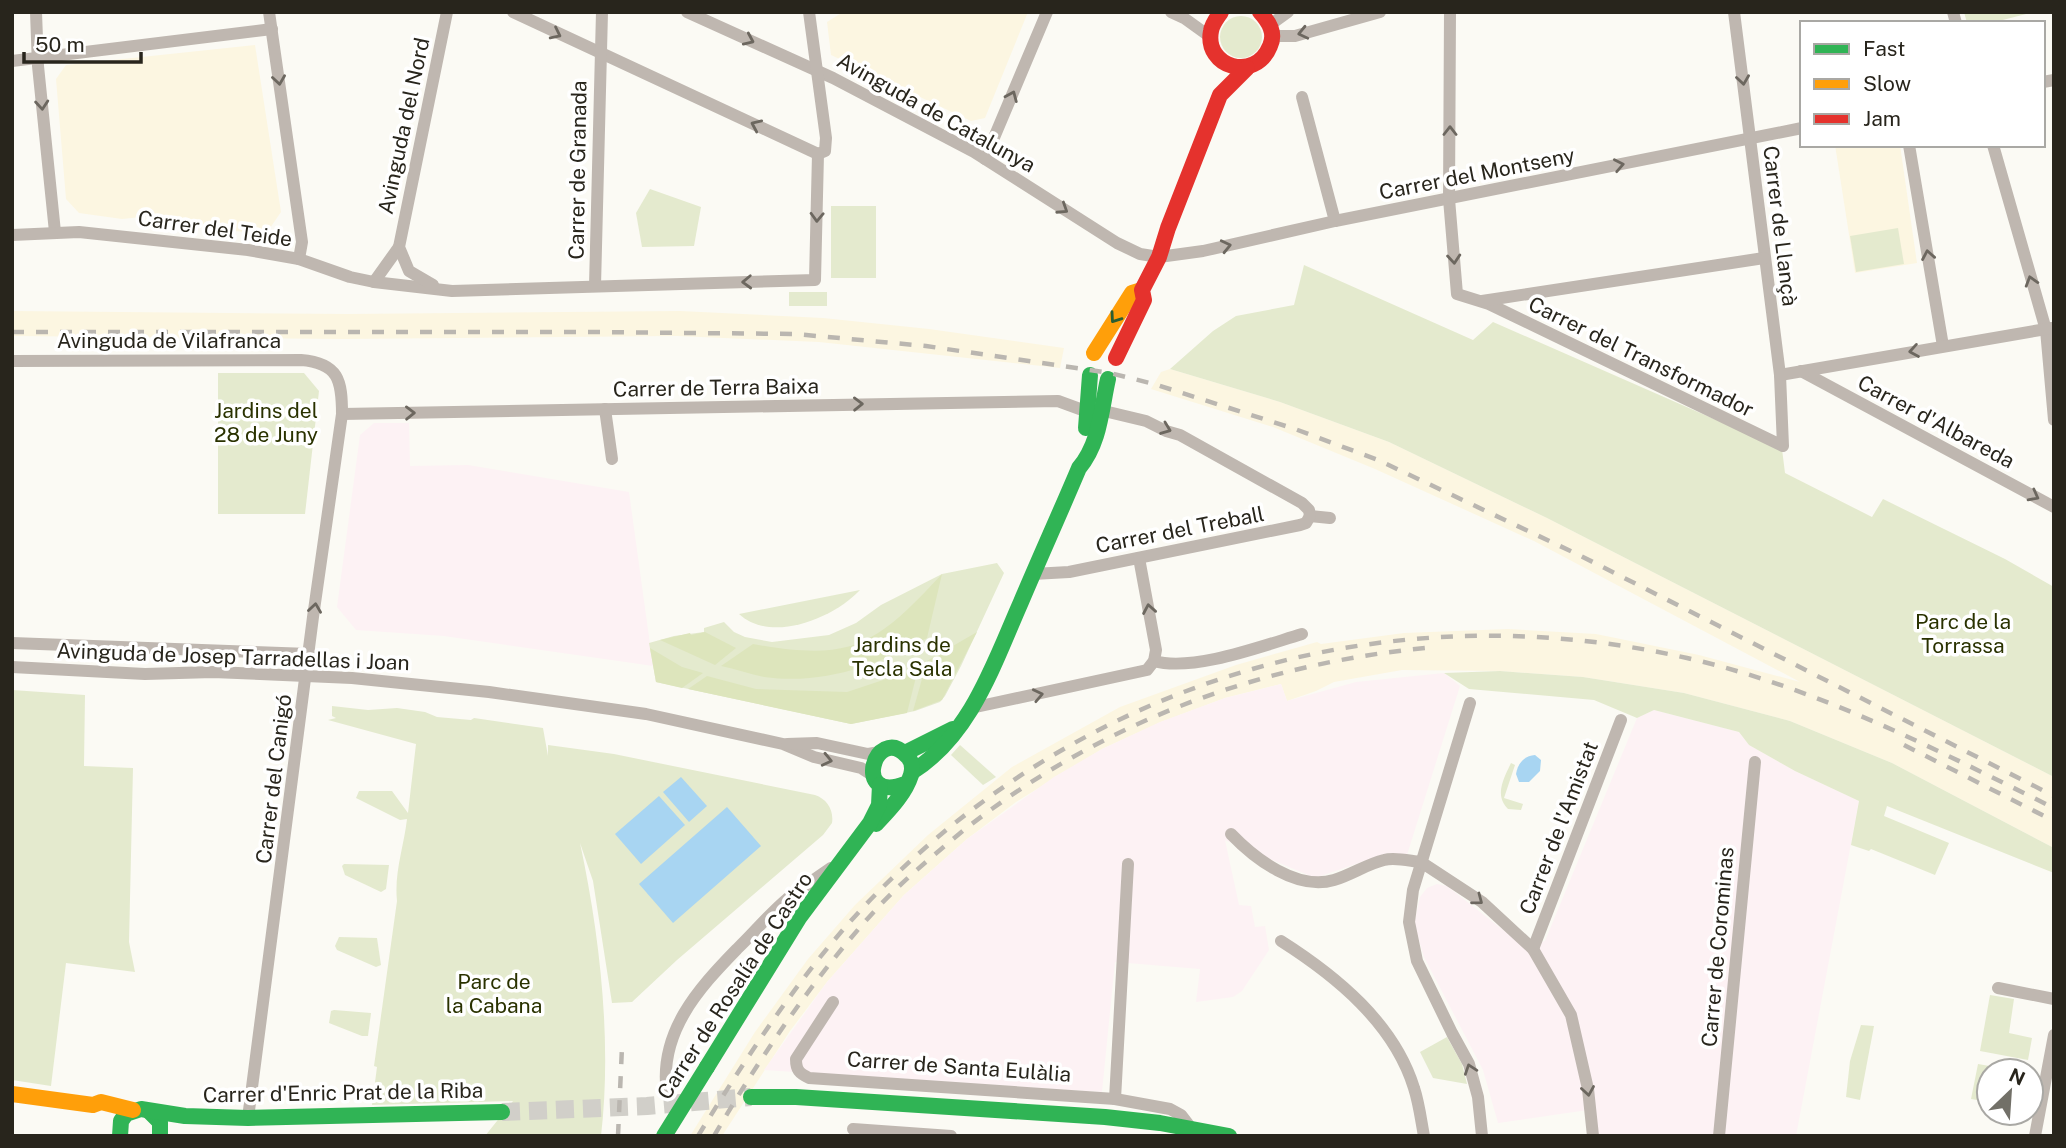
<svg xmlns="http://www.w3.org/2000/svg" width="2066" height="1148" font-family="'Public Sans',sans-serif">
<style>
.built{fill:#fcf6e1}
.industrial{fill:#fdf2f4}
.green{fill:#e4eace}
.forest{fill:#dde5bc}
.water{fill:#a8d5f2}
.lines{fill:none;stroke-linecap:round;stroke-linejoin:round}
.secondary-tunnel{stroke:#d1cfc9;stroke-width:18;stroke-dasharray:18 9;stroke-linecap:butt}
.street{stroke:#bfb7b0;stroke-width:12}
.fast{stroke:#30b455;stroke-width:16}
.slow{stroke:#ff9f0a;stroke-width:16}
.jam{stroke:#e5322d;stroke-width:16}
.rail{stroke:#bab6b0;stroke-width:4.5;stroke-dasharray:12 12;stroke-linecap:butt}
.fast-bridge{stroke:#30b455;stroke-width:16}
.oneway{stroke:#6c675f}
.oneway2{stroke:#2b5e33}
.labels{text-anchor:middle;stroke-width:7;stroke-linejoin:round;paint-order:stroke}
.street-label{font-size:21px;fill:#28251c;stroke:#fff}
.park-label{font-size:21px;fill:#2a3200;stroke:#fff}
</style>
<rect width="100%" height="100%" fill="#fbfaf4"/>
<g class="built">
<polygon points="843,12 1028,12 985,118 971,121 831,55 827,22"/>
<polygon points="255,45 281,212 266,234 153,223 152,216 122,219 79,213 66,199 56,79 66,65"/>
<polygon points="1835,145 1900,145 1917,263 1855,273"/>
<polygon points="12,311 347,314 680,311 823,318 929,329 1064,348 1060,368 819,342 677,336 345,339 12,336"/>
<polygon points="1170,369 1280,402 1389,442 1547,518 2054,777 2054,848 1892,763 1790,721 1684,693 1583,677 1500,671 1402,670 1334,682 1316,691 1287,701 1281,684 1225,698 1161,722 1102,749 1016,802 967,839 904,895 827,982 790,1031 722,1136 690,1136 755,1032 808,959 855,905 928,835 1012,767 1120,707 1236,665 1317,642 1321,644 1404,633 1508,629 1596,634 1699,655 1800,682 1534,541 1375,469 1273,427 1151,389 1161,372"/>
</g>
<g class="industrial">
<polygon points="374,423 409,423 410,466 468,465 629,492 653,666 444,636 356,630 337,607 360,435"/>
<polygon points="1444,673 1460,686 1407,855 1388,853 1315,878 1225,840 1239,905 1251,906 1255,927 1265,926 1269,950 1242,991 1233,997 1196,1002 1200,969 1115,962 1102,1092 764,1070 827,982 904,895 967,839 1054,777 1102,749 1160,722 1225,698 1281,684 1287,701 1356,682"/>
<polygon points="1654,710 1739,732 1749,745 1795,771 1859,801 1796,1136 1597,1136 1595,1109 1498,1123 1483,1070 1424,957 1414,924 1420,897 1427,888 1437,884 1447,886 1526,948 1545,941 1637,718"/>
</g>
<g class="green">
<polygon points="1964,12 2034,12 1991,23 1967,23"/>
<circle cx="1241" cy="37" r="21"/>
<polygon points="650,189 701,207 694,246 642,247 636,213"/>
<rect x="831" y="206" width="45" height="72"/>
<polygon points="1898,228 1904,264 1856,272 1850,236"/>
<polygon points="1304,265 1473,340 1493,322 1782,449 1785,473 1872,517 1883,499 2005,559 2054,587 2054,777 1547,518 1389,442 1280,402 1170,369 1213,331 1236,316 1294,305"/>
<rect x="789" y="292" width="38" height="14"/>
<polygon points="218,373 304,373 319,391 305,514 218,514"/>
<polygon points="997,563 1004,573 961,666 945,696 940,702 915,711 851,724 656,682 649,643 674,636 704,632 704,628 724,622 734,632 745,637 772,642 829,635 856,623 881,605 942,574"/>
<path d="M860,590C834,618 771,644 739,614Z"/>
<polygon points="1500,671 1583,677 1684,693 1790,721 1892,763 2054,848 2054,873 1887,806 1884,816 1949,843 1935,875 1871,849 1869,851 1851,845 1859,801 1795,771 1749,745 1739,732 1654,710 1637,718 1594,700 1469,689 1444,673"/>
<polygon points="12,690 85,695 84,766 133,768 129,942 135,972 66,963 51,1086 12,1080"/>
<path d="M332,706L368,710L397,708L425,712L437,717L471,720L474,718L543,728L548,756V745L614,754L815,795C827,799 834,810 832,823L823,835L677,960L632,1002L612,1003L593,881L580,843C600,936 612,1042 601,1136H485L513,1101L372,1105L377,1067L374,1066L397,901C394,873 404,846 407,819L400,820L356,798L359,791H392L408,813L416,744L328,720L336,718L332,716Z"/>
<polygon points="960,745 996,777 983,785 951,755"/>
<path d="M1511,763L1515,765L1504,798L1523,804L1521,810L1508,809C1494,795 1504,778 1511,763Z"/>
<polygon points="344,864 389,865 386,889 381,892 345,875 342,866"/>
<polygon points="339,937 377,938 381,965 376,967 337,950 335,946"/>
<polygon points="1990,995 2014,999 2009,1033 2032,1038 2028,1060 1980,1051"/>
<polygon points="334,1010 371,1013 368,1036 362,1036 329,1023 331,1011"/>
<polygon points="1861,1025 1874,1026 1860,1100 1846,1097 1850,1061"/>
<polygon points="1447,1037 1462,1064 1467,1084 1433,1078 1420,1052"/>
<polygon points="1978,1064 2001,1068 2001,1071 1989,1071 1989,1102 1971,1099"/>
</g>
<g class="forest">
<path d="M942,574L927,638C875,666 824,685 764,677C750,674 735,669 721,666L753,644C852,662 875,646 942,574Z"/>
<polygon points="705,632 736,648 715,665 660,640 690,633 691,635"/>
<polygon points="977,632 942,700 913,711 927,661"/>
<polygon points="650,648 682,667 703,673 682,688 656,682"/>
<polygon points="919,665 907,713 851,724 688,689 707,676 756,689 847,692 901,674"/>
</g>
<g class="water">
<path d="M1535,755L1541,760L1540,771L1529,782H1519L1516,774C1518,763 1524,756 1535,755Z"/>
<polygon points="681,777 707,806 689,822 663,792"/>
<polygon points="659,796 685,825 641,864 615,834"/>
<polygon points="727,807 761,846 673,923 639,884"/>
</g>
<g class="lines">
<polyline class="secondary-tunnel" points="502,1112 647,1106 751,1097"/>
<g class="street">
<polyline points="36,12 38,66 55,232"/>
<polyline points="269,12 302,242 299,259"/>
<polyline points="513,12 818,154"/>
<polyline points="687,12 833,78 974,152 1117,243 1140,254 1159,257 1203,251 1335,221 1802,128"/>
<polyline points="1171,12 1184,18 1209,36"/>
<polyline points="1450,12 1449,199 1457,294 1489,304 1783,446 1780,375 1734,12"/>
<polyline points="1953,12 1956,23"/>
<polyline points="1270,25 1288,12"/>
<polyline points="1272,36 1295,36 1380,12"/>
<polyline points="12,61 272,29"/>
<polyline points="2043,82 2054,80"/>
<polyline points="1302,97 1335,221"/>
<polyline points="1909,145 1943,346"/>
<polyline points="1993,145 2046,330 2054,420"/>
<polyline points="985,159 1047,12"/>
<polyline points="12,235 79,232 248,250 299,259 350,277 374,282 452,291 815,280 818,154 825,151 826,138 809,12"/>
<polyline points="374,282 399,247"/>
<polyline points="433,285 409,271 399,247 447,12"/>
<polyline points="595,286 602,12"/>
<polyline points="1482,301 1764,258"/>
<path d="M12,361L301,360C339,363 342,381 342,414L313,617L248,1118"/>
<polyline points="1801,371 2054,507"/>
<polyline points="1780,375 2052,328"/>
<polyline points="605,409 612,459"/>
<polyline points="1100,410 1146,421 1166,431 1180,435 1302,503 1309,510 1310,516"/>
<polyline points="342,414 1058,401 1088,412"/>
<polyline points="1310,516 1330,518"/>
<polyline points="1033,574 1069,572 1300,525 1306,523 1310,516"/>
<polyline points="12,643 309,654"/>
<path d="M1154,661C1193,672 1262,646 1302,634"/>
<polyline points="12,667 145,674 213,672 352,678 489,692 646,714 783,744 814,757 861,768 872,775"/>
<polyline points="1470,703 1413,890 1409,922 1417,961 1452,1033 1469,1064 1478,1097 1482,1136"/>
<polyline points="971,708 1147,670 1154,661 1156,650 1139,558"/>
<polyline points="787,744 817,743 868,754 880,752"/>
<path d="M1231,834C1255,859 1297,891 1334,880C1351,875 1367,864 1384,860C1395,857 1410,861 1421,862"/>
<polyline points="1421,862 1482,902 1533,949 1571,1015 1588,1089 1593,1136"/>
<path d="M1281,941C1336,976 1394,1023 1414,1088C1419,1103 1421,1120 1424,1136"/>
<polyline points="1533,949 1621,720"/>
<polyline points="1998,988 2054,999"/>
<path d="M833,1002L796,1059C796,1070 799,1073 809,1078L1115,1099L1170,1109L1181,1115L1191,1128"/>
<path d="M667,1094C658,1033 698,989 737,949C754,933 769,914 787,899C801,888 817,878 831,868"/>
<polyline points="1115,1099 1128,864"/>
<polyline points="853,1129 951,1136"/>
<polyline points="1719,1136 1755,762"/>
<polyline points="2035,1136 2054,1035"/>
</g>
<g class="fast">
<polyline points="1086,428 1090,375"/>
<polyline points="905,753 953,729"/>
<path d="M912,772C971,735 994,663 1021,602C1040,557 1060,513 1079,468C1100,443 1101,410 1108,379"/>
<path d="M876,824C889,810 905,794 911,775C913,768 912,760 906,755C875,724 851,804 905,784"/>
<polyline points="707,1067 799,918 870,823 879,805 880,785"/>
<polyline points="751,1097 796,1097 1105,1117 1160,1123 1229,1136"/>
<polyline points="149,1111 160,1122 160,1136"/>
<polyline points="120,1136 121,1121 126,1114 141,1109 185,1116 248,1118 502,1112"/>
</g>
<g class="slow">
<polyline points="1094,353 1132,293 1142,290"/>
<polyline points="12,1094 93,1105 101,1102 133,1110"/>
</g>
<g class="jam">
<path d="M1221,12C1217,18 1212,24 1211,31C1204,67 1255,83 1270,46C1276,33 1269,22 1260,12"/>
<polyline points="1116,358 1144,300 1142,290 1159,257 1168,228 1220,95 1247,68"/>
</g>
<g class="rail">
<polyline points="12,332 594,332 795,334 926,346 1110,373 1154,384 1295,429 1378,460 1579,555 2054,796"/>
<polyline points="1904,745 2054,821"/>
<polyline points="618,1136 622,1047"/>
<path d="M698,1136C751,1050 806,965 877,893C1091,677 1391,591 1687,658C1818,688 1935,749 2054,808"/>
<path d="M714,1136C762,1054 816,974 881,904C907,877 935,854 964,830C1101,722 1263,662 1436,647"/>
</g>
<polyline class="fast-bridge" points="664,1136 707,1067"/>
</g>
<defs><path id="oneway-chevron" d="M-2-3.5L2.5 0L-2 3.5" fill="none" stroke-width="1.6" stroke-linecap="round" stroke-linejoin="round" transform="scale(1.75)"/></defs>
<g class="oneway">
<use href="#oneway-chevron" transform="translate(1303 33) rotate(167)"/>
<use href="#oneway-chevron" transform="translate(556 34) rotate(26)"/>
<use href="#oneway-chevron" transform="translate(749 40) rotate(24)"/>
<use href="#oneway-chevron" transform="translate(279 80) rotate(82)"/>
<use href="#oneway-chevron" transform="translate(1743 80) rotate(82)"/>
<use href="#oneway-chevron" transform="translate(1012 96) rotate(-67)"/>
<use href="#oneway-chevron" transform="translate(42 105) rotate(85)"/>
<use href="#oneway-chevron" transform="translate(756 125) rotate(-156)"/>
<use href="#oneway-chevron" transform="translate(1450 131) rotate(-90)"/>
<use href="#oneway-chevron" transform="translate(1619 165) rotate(-11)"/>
<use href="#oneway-chevron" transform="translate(1063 209) rotate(33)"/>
<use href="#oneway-chevron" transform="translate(817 217) rotate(92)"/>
<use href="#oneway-chevron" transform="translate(1226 246) rotate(-13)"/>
<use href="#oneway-chevron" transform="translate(1928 255) rotate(-100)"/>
<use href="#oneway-chevron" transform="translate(1454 259) rotate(85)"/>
<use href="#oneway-chevron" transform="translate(2031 281) rotate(-107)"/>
<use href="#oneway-chevron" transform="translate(747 282) rotate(178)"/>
<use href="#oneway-chevron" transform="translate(1914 351) rotate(170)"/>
<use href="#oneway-chevron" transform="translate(858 404) rotate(-1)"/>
<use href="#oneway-chevron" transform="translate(410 413) rotate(-1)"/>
<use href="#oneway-chevron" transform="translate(1166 429) rotate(21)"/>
<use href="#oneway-chevron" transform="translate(2034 496) rotate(28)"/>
<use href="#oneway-chevron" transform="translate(315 608) rotate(-82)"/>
<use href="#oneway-chevron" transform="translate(1149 609) rotate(-100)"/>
<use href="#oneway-chevron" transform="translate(1038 695) rotate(-12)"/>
<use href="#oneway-chevron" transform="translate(827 760) rotate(13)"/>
<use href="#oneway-chevron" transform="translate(1478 900) rotate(37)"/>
<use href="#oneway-chevron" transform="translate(1470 1069) rotate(-109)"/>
<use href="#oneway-chevron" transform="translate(1588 1091) rotate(81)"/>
</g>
<use class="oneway2" href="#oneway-chevron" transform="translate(1115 318) rotate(125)"/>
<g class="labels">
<g class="street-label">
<text transform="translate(936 113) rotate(29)" y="7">Avinguda de Catalunya</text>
<text transform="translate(404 126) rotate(-78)" y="7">Avinguda del Nord</text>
<text transform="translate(578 170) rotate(-89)" y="7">Carrer de Granada</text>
<text transform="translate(1477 174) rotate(-11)" y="7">Carrer del Montseny</text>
<text transform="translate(1780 226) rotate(83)" y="7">Carrer de Llançà</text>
<text transform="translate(215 229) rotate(8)" y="7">Carrer del Teide</text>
<text x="169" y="348">Avinguda de Vilafranca</text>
<text transform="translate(1641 357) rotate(26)" y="7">Carrer del Transformador</text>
<text transform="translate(716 388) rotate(-1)" y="7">Carrer de Terra Baixa</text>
<text transform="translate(1936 422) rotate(28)" y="7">Carrer d'Albareda</text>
<text transform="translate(1180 530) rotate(-11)" y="7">Carrer del Treball</text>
<text transform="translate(233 657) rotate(2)" y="7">Avinguda de Josep Tarradellas i Joan</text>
<text transform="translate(274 779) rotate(-83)" y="7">Carrer del Canigó</text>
<text transform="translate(1559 828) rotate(-69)" y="7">Carrer de l'Amistat</text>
<text transform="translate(1718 947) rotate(-85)" y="7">Carrer de Corominas</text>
<text transform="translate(735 986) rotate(-57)" y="7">Carrer de Rosalía de Castro</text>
<text transform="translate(959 1067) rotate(4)" y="7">Carrer de Santa Eulàlia</text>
<text transform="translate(343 1093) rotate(-1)" y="7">Carrer d'Enric Prat de la Riba</text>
</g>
<g class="park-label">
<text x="266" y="418">Jardins del<tspan x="266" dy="24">28 de Juny</tspan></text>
<text x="1963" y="629">Parc de la<tspan x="1963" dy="24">Torrassa</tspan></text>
<text x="902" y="652">Jardins de<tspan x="902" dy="24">Tecla Sala</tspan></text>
<text x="494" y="989">Parc de<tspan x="494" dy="24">la Cabana</tspan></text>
</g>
</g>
<rect width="2066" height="1148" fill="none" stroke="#28251c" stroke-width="28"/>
<rect x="1800" y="21" width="245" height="126" fill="#ffffff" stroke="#a9a8a4" stroke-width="2"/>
<rect x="1814" y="44" width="35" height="10" fill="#30b455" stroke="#a9a8a4" stroke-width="2"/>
<text x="1863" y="56" font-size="21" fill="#28251c">Fast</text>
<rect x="1814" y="79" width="35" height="10" fill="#ff9f0a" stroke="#a9a8a4" stroke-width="2"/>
<text x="1863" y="91" font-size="21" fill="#28251c">Slow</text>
<rect x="1814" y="114" width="35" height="10" fill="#e5322d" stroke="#a9a8a4" stroke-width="2"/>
<text x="1863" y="126" font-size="21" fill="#28251c">Jam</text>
<g transform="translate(2010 1092) rotate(25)"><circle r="33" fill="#ffffff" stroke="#a9a8a4" stroke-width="2"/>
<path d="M0-5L12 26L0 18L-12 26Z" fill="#727068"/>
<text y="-10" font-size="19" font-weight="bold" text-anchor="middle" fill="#28251c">N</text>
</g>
<path d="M24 52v10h117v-10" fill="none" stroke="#28251c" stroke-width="3.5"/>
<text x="35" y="52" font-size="21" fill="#28251c" stroke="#ffffff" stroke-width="5" paint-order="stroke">50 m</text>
</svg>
